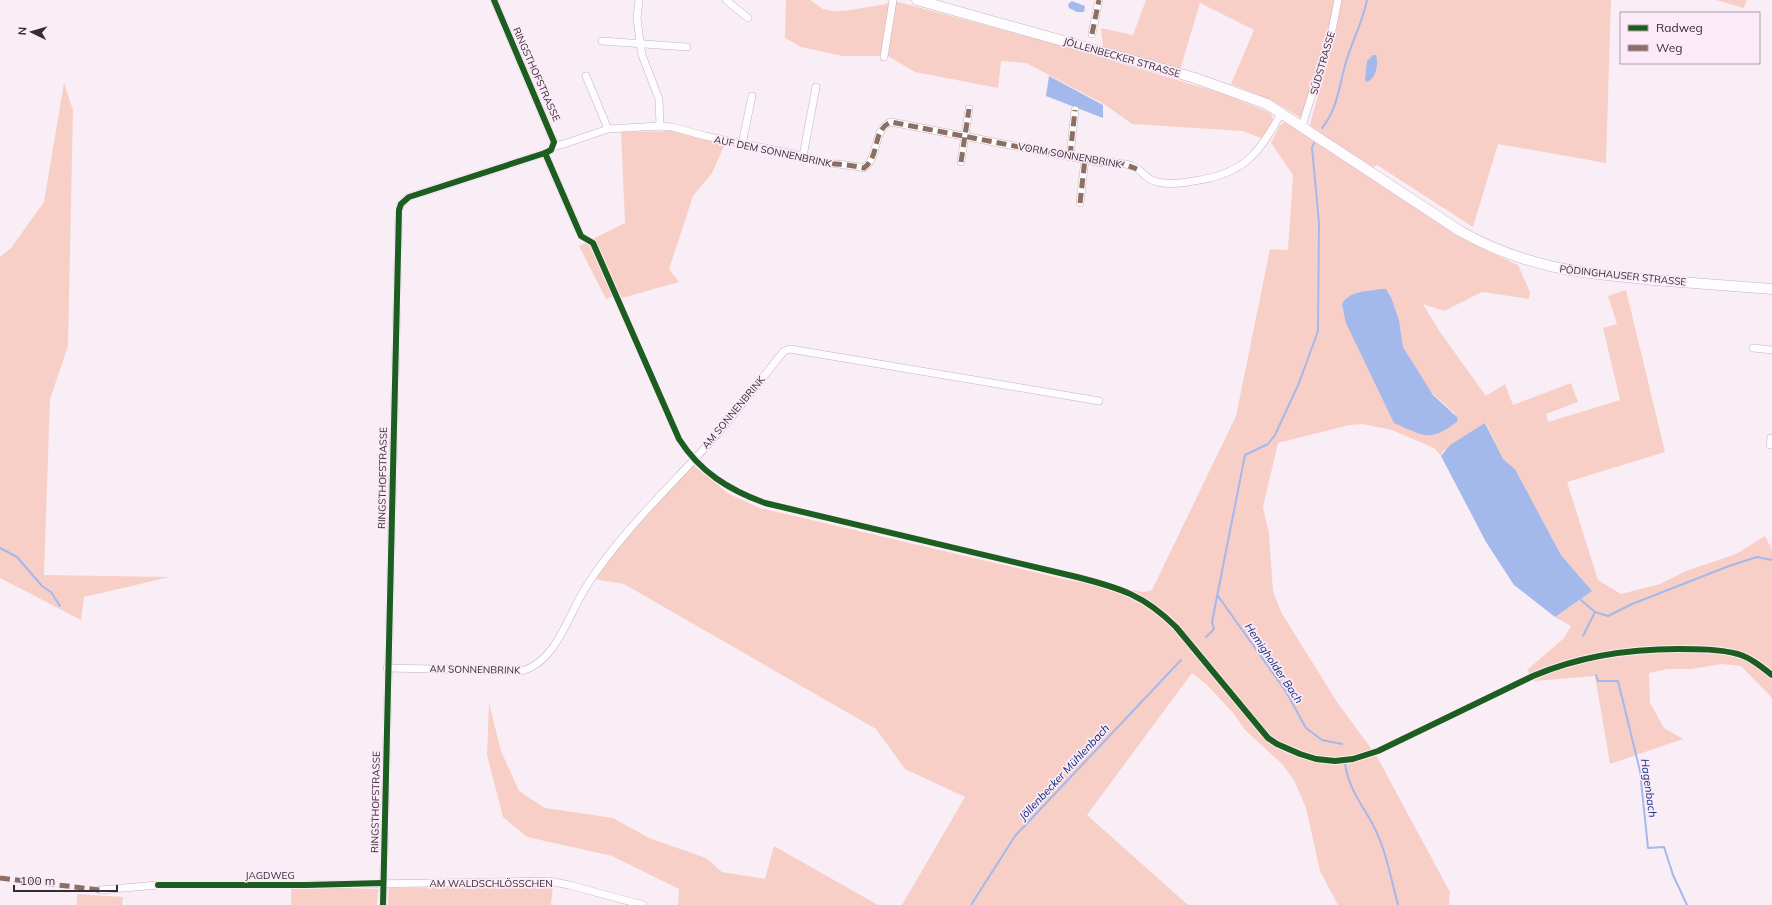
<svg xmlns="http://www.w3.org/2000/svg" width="1772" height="905" font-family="Mulish,sans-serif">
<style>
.green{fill:#f8cfc6;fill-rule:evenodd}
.water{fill:#a3b9ec}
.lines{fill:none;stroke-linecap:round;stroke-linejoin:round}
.stream{stroke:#a3b9ec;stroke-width:2}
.minor-casing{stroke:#beb6bc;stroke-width:8}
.secondary-casing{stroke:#beb6bc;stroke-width:11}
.minor{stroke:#fefcfe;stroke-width:7}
.secondary{stroke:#fefcfe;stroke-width:10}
.quiet{stroke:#8d6e63;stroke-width:5;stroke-dasharray:10 5;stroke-linecap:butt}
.cycleway-casing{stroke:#fdeaf9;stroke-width:8}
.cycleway{stroke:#1b5e20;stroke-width:6}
.labels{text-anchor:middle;stroke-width:3.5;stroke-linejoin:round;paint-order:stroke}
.street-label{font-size:10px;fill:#332c32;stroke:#fdeaf9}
.water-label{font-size:11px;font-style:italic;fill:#092f7d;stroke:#fdeaf9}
</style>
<rect width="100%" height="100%" fill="#f9eef6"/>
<g class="green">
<polygon points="786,0 810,0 823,9 833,11 844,11 886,4 891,0 1037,39 1167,77 1224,94 1271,113 1273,119 1263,139 1243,131 1132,124 1104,104 1026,63 1001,61 998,88 915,72 888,56 843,56 801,47 785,38"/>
<polygon points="1146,0 1336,0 1330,30 1304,116 1301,118 1271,100 1231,84 1254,30 1200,3 1180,70 1103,48 1101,28 1133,35"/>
<polygon points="1341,0 1611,0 1606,163 1498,144 1473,227 1377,165 1373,167 1311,127 1310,124 1336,31"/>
<polygon points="1716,0 1747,0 1744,8"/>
<polygon points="64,83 73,110 68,346 50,399 44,575 170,577 84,597 81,620 0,578 0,257 11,248 44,202"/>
<path d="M1287,121L1317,140L1372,179L1456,235L1481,248L1518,265L1530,292L1529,299L1482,292L1444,311L1423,304L1440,332L1486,396L1505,384L1513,405L1571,383L1578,402L1546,414L1548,422L1620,400L1603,328L1617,324L1608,296L1626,290L1665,452L1567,482L1598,580L1621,594L1660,584L1686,571L1736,554L1765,536L1772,550V698L1741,666L1721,664L1692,669H1667L1649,673L1650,703L1664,728L1683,739L1610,764L1595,676L1534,681L1527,670L1564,638L1571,626L1555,617L1592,591L1561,555L1515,469L1503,459L1486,423L1442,452L1441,456L1434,448L1392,430L1363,424L1350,425L1278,443L1263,507L1269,534L1273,591L1281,612L1337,702L1376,755L1450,892L1449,905H1338L1320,871L1306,808L1294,780L1282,764L1245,730L1234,714L1206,684L1192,673L1087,815L1188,905H902L965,797L905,769L876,729L624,584L594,579L604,563L692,464L729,494L760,508L1068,580L1144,592L1152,590L1236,416L1270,249L1288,250L1293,175L1271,143L1280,125ZM1360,292H1389L1399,320L1403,347L1430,391L1454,413L1458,420L1457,422C1438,435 1430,440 1408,429C1397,410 1337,319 1343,303C1345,296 1354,294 1360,292Z"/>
<polygon points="674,131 725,144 712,173 693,196 669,269 679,282 622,298 620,294 606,299 579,246 625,223 621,132"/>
<polygon points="489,703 501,751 519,791 545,808 613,818 649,838 706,858 722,872 765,879 774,846 878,905 678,905 679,889 612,856 527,837 503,817 487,755"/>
<polygon points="553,886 551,905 388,905 389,888"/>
<polygon points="291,888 378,889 377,905 291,905"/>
<polygon points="77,894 123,897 122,905 77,905"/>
</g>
<g class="water">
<polygon points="1072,1 1085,6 1084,12 1077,12 1069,8 1068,4"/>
<path d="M1373,55H1376C1379,63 1376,79 1367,82L1365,80L1367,61Z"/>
<polygon points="1049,76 1103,105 1103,118 1046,96"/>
<path d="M1382,289H1386L1391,297L1399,320L1403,347L1433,395L1458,418L1457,422C1428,443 1425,436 1394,423L1346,323L1342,305C1346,291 1369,291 1382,289Z"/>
<polygon points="1485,423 1503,459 1515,469 1561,555 1592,591 1555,617 1514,585 1486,542 1441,456 1450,445"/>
</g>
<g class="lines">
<g class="stream">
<path d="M1322,128C1339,107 1339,83 1347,59C1353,39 1363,21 1367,0"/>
<polyline points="0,548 17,557 42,586 51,592 60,606"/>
<polyline points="1218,596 1285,690 1306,728 1322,740 1342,744"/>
<polyline points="1581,600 1595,612 1583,636"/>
<polyline points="1595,612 1608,616 1632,604 1729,566 1757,557 1772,560"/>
<polyline points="1206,637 1214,629 1212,622 1245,455 1268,444 1275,435 1299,383 1318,331 1319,223 1312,148 1314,143"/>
<polyline points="1596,675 1598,681 1618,681 1640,771 1648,848 1664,847 1673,875 1687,905"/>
<path d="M1345,764C1349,789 1361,803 1373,825C1386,849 1391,879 1398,905"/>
<polyline points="971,905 1015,836 1181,660"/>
</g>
<g class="minor-casing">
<g id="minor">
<polyline points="639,0 637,18 640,43 642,55 659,99 660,126"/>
<polyline points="726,0 748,18"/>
<polyline points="1092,34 1099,0"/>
<polyline points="602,41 687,47"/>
<polyline points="884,57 893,0"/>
<polyline points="586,76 608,129"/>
<polyline points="1302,126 1332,30 1338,0"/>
<polyline points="742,144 752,96"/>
<path d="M554,146L564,144L608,129L660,126L672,127L705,136L803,156C822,165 843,163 864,168C881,155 871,131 891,122L1102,163C1114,162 1127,162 1138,169C1145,175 1148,180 1158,182C1170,185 1182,183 1194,181C1243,174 1260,154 1281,113"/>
<polyline points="545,153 578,229"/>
<polyline points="803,156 816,87"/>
<polyline points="1070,156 1075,110"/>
<polyline points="961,162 969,109"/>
<polyline points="1080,203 1085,159"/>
<polyline points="1753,348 1772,350"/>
<polyline points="1771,438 1770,445 1772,445"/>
<path d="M387,668L522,671C557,661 568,615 586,587C620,533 669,488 712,440C737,411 760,381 784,351L790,349L1099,401"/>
<polyline points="100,890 158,885 306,885 549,881 569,885 643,905"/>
<polyline points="383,905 399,210 401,204 409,197 545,153 551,150 554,142 494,0"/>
</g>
</g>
<g class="secondary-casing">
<path id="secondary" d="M917,0L1195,78L1267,104L1460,231C1525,268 1581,273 1654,280C1694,283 1733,286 1772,289"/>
</g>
<use href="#minor" class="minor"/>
<use href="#secondary" class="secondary"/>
<g class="quiet">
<polyline points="1092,34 1099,0"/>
<path d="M803,156C822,165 843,163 864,168C881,155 871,131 891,122L1102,163L1119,162L1137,169"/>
<polyline points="1070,156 1075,110"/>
<polyline points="961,162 969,109"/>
<polyline points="1080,203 1085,159"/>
<polyline points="0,878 100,890"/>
</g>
<g class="cycleway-casing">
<g id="cycleway">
<path d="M545,153L581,236L593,243L679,439C700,472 729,490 765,503L1077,577C1120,588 1144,595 1176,627L1268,738L1277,744L1300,754L1316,759L1335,761L1353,759L1378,751L1533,676C1580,656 1627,649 1678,649C1698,649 1719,649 1738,654C1751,658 1762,667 1772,675"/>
<polyline points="158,885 306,885 383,883"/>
<polyline points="383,905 399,210 401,204 409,197 545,153 551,150 554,142 494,0"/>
</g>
</g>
<use href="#cycleway" class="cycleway"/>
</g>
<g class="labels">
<g class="street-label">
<text transform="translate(1122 57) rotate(16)" y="4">JÖLLENBECKER STRASSE</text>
<text transform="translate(1322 63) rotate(-74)" y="4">SÜDSTRASSE</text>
<text transform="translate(537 74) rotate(66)" y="4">RINGSTHOFSTRASSE</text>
<text transform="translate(773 151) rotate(12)" y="4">AUF DEM SONNENBRINK</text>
<text transform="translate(1070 155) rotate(10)" y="4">VORM SONNENBRINK</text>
<text transform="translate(1623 275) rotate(6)" y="4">PÖDINGHAUSER STRASSE</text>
<text transform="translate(733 412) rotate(-50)" y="4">AM SONNENBRINK</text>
<text transform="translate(382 478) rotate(-89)" y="4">RINGSTHOFSTRASSE</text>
<text transform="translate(475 669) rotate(1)" y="4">AM SONNENBRINK</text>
<text transform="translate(375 802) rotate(-89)" y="4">RINGSTHOFSTRASSE</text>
<text x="270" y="879">JAGDWEG</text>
<text x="491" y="887">AM WALDSCHLÖSSCHEN</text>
</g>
<g class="water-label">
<text transform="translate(1274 663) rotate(56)" y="4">Hemigholder Bach</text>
<text transform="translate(1064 772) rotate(-47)" y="4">Jöllenbecker Mühlenbach</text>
<text transform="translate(1649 788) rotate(82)" y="4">Hagenbach</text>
</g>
</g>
<rect x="1620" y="12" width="140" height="52" fill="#fdeaf9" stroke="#ac9ea9"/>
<rect x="1628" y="25" width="20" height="6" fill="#1b5e20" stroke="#ac9ea9"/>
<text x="1656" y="32" font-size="12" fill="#332c32">Radweg</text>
<rect x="1628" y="45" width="20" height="6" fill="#8d6e63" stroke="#ac9ea9"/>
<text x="1656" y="52" font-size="12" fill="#332c32">Weg</text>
<g transform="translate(32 32) rotate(275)" stroke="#fdeaf9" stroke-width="3" paint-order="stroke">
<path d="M0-3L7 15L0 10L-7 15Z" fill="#332c32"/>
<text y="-6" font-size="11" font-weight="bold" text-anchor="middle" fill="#332c32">N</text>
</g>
<path d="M14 885v6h103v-6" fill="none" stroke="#332c32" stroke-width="2"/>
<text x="20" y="885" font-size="12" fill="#332c32" stroke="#fdeaf9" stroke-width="3" paint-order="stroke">100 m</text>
</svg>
